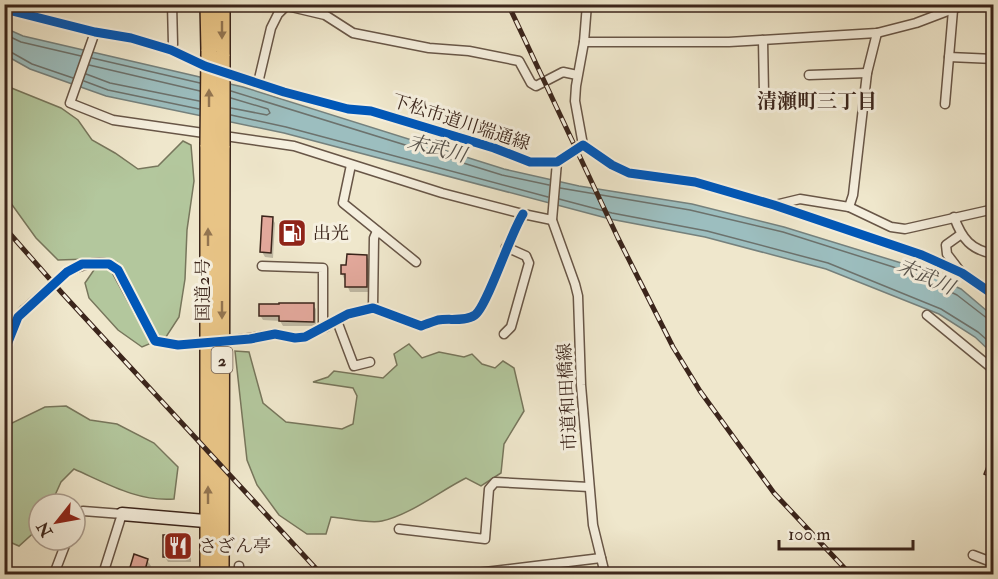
<svg xmlns="http://www.w3.org/2000/svg" width="998" height="579" font-family="'IM FELL Double Pica','Noto Serif JP',serif">
<style>
.green{fill:#b3c79d;stroke:#77765c;stroke-width:1.5}
.water{fill:#9cbebf;stroke:#75817d;stroke-width:1.5}
.shadow{fill:#0003}
.lines{fill:none;stroke-linecap:round;stroke-linejoin:round}
.shore{stroke:#6c726d;stroke-width:1.5}
.building{fill:#e2a89b;stroke:#3b251b;stroke-width:1.5}
.street-casing{stroke:#685647;stroke-width:11}
.secondary-casing{stroke:#3b251b;stroke-width:15}
.highway-casing{stroke:#3b251b;stroke-width:18}
.street{stroke:#f5efde;stroke-width:8}
.secondary{stroke:#f5efde;stroke-width:12}
.highway{stroke:#e8c486;stroke-width:15}
.rail-casing{stroke:#3b251b;stroke-width:5}
.rail{stroke:#f5efde;stroke-width:3;stroke-dasharray:9;stroke-linecap:butt}
.street-bridge-casing{stroke:#685647;stroke-width:11;stroke-linecap:butt}
.highway-bridge-casing{stroke:#3b251b;stroke-width:18;stroke-linecap:butt}
.street-bridge{stroke:#f5efde;stroke-width:8}
.highway-bridge{stroke:#e8c486;stroke-width:15}
.cycleway-casing{stroke:#f5efde;stroke-width:13}
.cycleway{stroke:#0057b8;stroke-width:9}
.oneway{fill:#927450}
.labels{text-anchor:middle;stroke-width:6;stroke-linejoin:round;paint-order:stroke}
.shield{fill:#f5efde;stroke:#736256;stroke-width:1.5}
.shield-label{font-size:16px;font-weight:bold;fill:#3b251b}
.street-label{font-size:18px;fill:#3b251b;stroke:#f5efde}
.poi-label{font-size:18px;fill:#3b251b;stroke:#f5efde;text-anchor:start}
.neighbourhood-label{font-size:20px;font-weight:bold;fill:#3b251b;stroke:#f5efde}
.water-label{font-size:20px;font-style:italic;fill:#58534c;stroke:#f5efde}
</style>
<rect width="100%" height="100%" fill="#efe7cc"/>
<filter id="stains"><feTurbulence type="fractalNoise" baseFrequency=".00333" numOctaves="4"/><feColorMatrix values="0 0 0 0 .2 0 0 0 0 .09 0 0 0 0 .02 0 0 0 .5 -.17"/></filter>
<radialGradient id="worn" r=".72"><stop offset=".6" stop-color="#630" stop-opacity="0"/><stop offset="1" stop-color="#630" stop-opacity=".3"/></radialGradient>
<g class="green">
<polygon points="4,85 61,108 78,120 92,140 115,153 138,169 158,166 183,141 191,145 194,181 187,230 185,279 179,317 166,337 142,347 118,330 89,298 85,283 94,270 88,259 58,260 36,238 5,195"/>
<path d="M409,344L422,358L439,352L464,357L472,354L482,364L495,368L503,361L514,368L524,411L504,444L501,473L481,486L466,478C440,491 410,515 382,521C370,524 345,518 331,517L326,534H307L279,515L257,485L247,460L235,351L249,352L263,403L286,422L342,429L353,424L357,396L353,388L313,382L328,377L334,371L383,378L397,365L394,354Z"/>
<path d="M66,406L90,420L117,424L154,443L178,467L174,499C138,502 106,483 74,469L61,482L51,504H39V528L19,546L5,540V439L12,423L45,407Z"/>
</g>
<polygon class="water" points="5,28 23,36 243,87 504,169 579,186 692,204 784,227 911,266 961,289 993,316 993,354 975,337 939,314 826,269 705,237 610,219 284,133 106,96 30,69 5,55"/>
<g class="shadow">
<polygon points="272,218 275,223 273,258 265,257 262,252"/>
<polygon points="366,256 370,261 369,292 350,292 342,274 348,266"/>
<polygon points="313,305 316,309 316,326 283,326 280,321 263,320 260,315"/>
<polygon points="994,453 994,496 990,490 993,482 986,474"/>
<polygon points="188,536 191,542 191,562 168,562 165,557"/>
<polygon points="135,556 147,560 151,566 148,574 129,574"/>
</g>
<g class="lines">
<g class="shore">
<polyline points="4,34 21,42 81,56"/>
<polyline points="4,50 9,51 32,64 73,78"/>
<polyline points="92,58 200,83"/>
<polyline points="89,65 200,91"/>
<polyline points="86,74 110,83 199,101"/>
<polyline points="84,81 108,90 199,109"/>
<polyline points="231,91 502,175 549,185"/>
<polyline points="231,98 268,109 270,113 267,115 231,108"/>
<polyline points="231,115 286,127 548,197"/>
<polyline points="560,188 690,210 783,232 909,272 957,295 988,319 994,320"/>
<polyline points="559,199 612,213 707,231 828,263 941,309 978,332 994,346"/>
</g>
</g>
<g class="building">
<polygon points="262,216 273,217 271,253 260,252"/>
<polygon points="347,254 367,255 367,287 345,287 345,274 341,274 341,265 346,265"/>
<polygon points="279,303 314,303 314,322 279,321 279,316 259,316 259,304 279,304"/>
<polygon points="993,451 993,478 984,474"/>
<polygon points="163,535 188,535 189,557 163,557"/>
<polygon points="134,554 148,559 144,574 128,574"/>
</g>
<g class="lines">
<g class="street-casing">
<g id="street">
<polyline points="287,6 325,15 353,33 429,48 469,51 519,61 531,83 536,86 563,72 577,75"/>
<polyline points="4,9 95,32 131,38 171,50 205,66 284,92 348,109 371,111 494,148 530,162 557,162 583,145 612,165 629,173 695,182 774,205 922,255 962,273 994,295"/>
<polyline points="95,32 70,103 113,120 294,146 442,193 523,214 552,220"/>
<polyline points="763,40 764,94"/>
<polyline points="584,42 729,42 877,33 916,23 966,4"/>
<polyline points="171,50 173,44 172,4"/>
<polyline points="949,57 994,59"/>
<polyline points="809,75 867,73"/>
<polyline points="258,83 271,28 278,14 288,4"/>
<polyline points="945,104 953,10"/>
<polyline points="583,145 575,101 576,86 584,42 587,4"/>
<polyline points="557,162 552,220 575,284 578,296 581,385 593,525 605,574"/>
<polyline points="351,165 343,203 416,262"/>
<polyline points="775,205 800,199 849,207 891,227 905,229 994,209"/>
<polyline points="849,207 853,195 867,73 877,33"/>
<path d="M954,217C962,239 971,250 994,254"/>
<polyline points="262,266 323,268 323,322 326,327"/>
<polyline points="960,271 947,254 946,245 960,235"/>
<path d="M67,272C81,265 100,259 114,266L155,341L178,345"/>
<polyline points="373,308 374,238 377,231"/>
<polyline points="927,315 994,370"/>
<polyline points="337,321 354,366 370,362"/>
<polyline points="504,334 511,327 529,263 526,256 506,247"/>
<path d="M243,339L275,334L295,338L305,337L348,314L373,308L421,326C426,324 432,322 438,320C449,318 465,322 475,315C487,307 510,234 523,214"/>
<polyline points="4,352 18,317 24,310"/>
<polyline points="75,518 83,511 122,514 103,574"/>
<polyline points="399,529 485,539 489,489 495,482 589,487"/>
<polyline points="973,555 994,563"/>
<polyline points="239,566 239,574"/>
<polyline points="54,574 67,540"/>
<polyline points="468,574 601,558"/>
</g>
</g>
<g class="secondary-casing">
<polyline id="secondary" points="122,514 217,522"/>
</g>
<g class="highway-casing">
<g id="highway">
<polyline points="208,4 209,51"/>
<polyline points="222,56 222,4"/>
<polyline points="208,574 208,145"/>
<polyline points="221,574 222,146"/>
</g>
</g>
<use href="#street" class="street"/>
<use href="#secondary" class="secondary"/>
<use href="#highway" class="highway"/>
<g class="rail-casing">
<g id="rail">
<polyline points="508,4 618,238 673,347 700,391 774,493 850,574"/>
<polyline points="4,227 62,293 321,574"/>
</g>
</g>
<use href="#rail" class="rail"/>
<g class="street-bridge-casing">
<g id="street-bridge">
<polyline points="24,310 67,272"/>
<polyline points="178,345 243,339"/>
</g>
</g>
<g class="highway-bridge-casing">
<g id="highway-bridge">
<polyline points="222,56 222,146"/>
<polyline points="208,145 209,51"/>
</g>
</g>
<use href="#street-bridge" class="street-bridge"/>
<use href="#highway-bridge" class="highway-bridge"/>
<g class="cycleway-casing">
<g id="cycleway">
<polyline points="4,9 95,32 131,38 171,50 205,66 284,92 348,109 371,111 494,148 530,162 557,162 583,145 612,165 629,173 695,182 774,205 922,255 962,273 994,295"/>
<path d="M4,352L18,317L67,272L82,264H109L118,270L155,341L178,345L250,339L275,334L295,338L305,337L348,314L373,308L421,326C426,324 432,322 438,320C449,318 465,322 475,315C487,307 510,234 523,214"/>
</g>
</g>
<use href="#cycleway" class="cycleway"/>
</g>
<defs><path id="oneway-solid" d="M-6-.8H1V-3.2L6.5 0L1 3.2V.8H-6Z" transform="scale(1.5)"/></defs>
<g class="oneway">
<use href="#oneway-solid" transform="translate(222 30) rotate(90)"/>
<use href="#oneway-solid" transform="translate(209 98) rotate(-90)"/>
<use href="#oneway-solid" transform="translate(208 237) rotate(-90)"/>
<use href="#oneway-solid" transform="translate(222 310) rotate(90)"/>
<use href="#oneway-solid" transform="translate(208 495) rotate(-90)"/>
</g>
<defs>
<g id="fuel-square" transform="scale(1.5)"><rect x="-9" y="-9" width="18" height="18" rx="4" fill="#8f2418" stroke="#f5efde"/><path d="M-5.5-6h7V0h2V4h1.3V-2.5L3-4.5l.8-.8L6-3V5H2.5V1h-1V6h-7ZM-4.2-4.7v3.2H.2V-4.7Z" fill="#fff"/></g>
<g id="restaurant-square" transform="scale(1.5)"><rect x="-9" y="-9" width="18" height="18" rx="4" fill="#8f2418" stroke="#f5efde"/><path d="M-5-6h1v4h1v-4h1v4h1v-4h1v5L-1.5 .5V6h-2V.5L-5-1ZM5-6V6H3V1.5H1.5Q1.5-4 5-6Z" fill="#fff"/></g>
</defs>
<g fill-rule="evenodd">
<use href="#fuel-square" x="292" y="233"/>
<use href="#restaurant-square" x="178" y="546"/>
</g>
<g class="labels">
<rect class="shield" x="211.5" y="347" width="21" height="26" rx="4.5"/>
<g class="shield-label">
<text x="222" y="366">2</text>
</g>
<g class="street-label">
<text transform="translate(461 122) rotate(18)" y="6">下松市道川端通線</text>
<text transform="translate(203 290) rotate(-90)" y="6">国道2号</text>
<text transform="translate(567 397) rotate(-93)" y="6">市道和田橋線</text>
</g>
<g class="poi-label">
<text x="313" y="239">出光</text>
<text x="199" y="552">さざん亭</text>
</g>
<g class="neighbourhood-label">
<text x="817" y="108">清瀬町三丁目</text>
</g>
<g class="water-label">
<text transform="translate(437 148) rotate(14)" y="7">末武川</text>
<text transform="translate(926 276) rotate(24)" y="7">末武川</text>
</g>
</g>
<rect width="998" height="579" fill="none" stroke="#efe7cc" stroke-width="24"/>
<rect x="6" y="6" width="986" height="567" fill="none" stroke="#3b251b" stroke-width="3"/>
<rect x="12" y="12" width="974" height="555" fill="none" stroke="#3b251b" stroke-width="1.5"/>
<g transform="translate(57 522) rotate(239)"><circle r="28" fill="#f5efde" stroke="#ab9e90" stroke-width="1.5"/>
<path d="M0-4.5L10 22L0 15L-10 22Z" fill="#8f2418"/>
<text y="-9" font-size="16" font-weight="bold" text-anchor="middle" fill="#3b251b">N</text>
</g>
<path d="M779 540v9h134v-9" fill="none" stroke="#3b251b" stroke-width="3"/>
<text x="788" y="540" font-size="18" fill="#3b251b" stroke="#f5efde" stroke-width="4.5" paint-order="stroke">100 m</text>
<rect width="100%" height="100%" filter="url(#stains)"/>
<rect width="100%" height="100%" fill="url(#worn)"/>
</svg>
